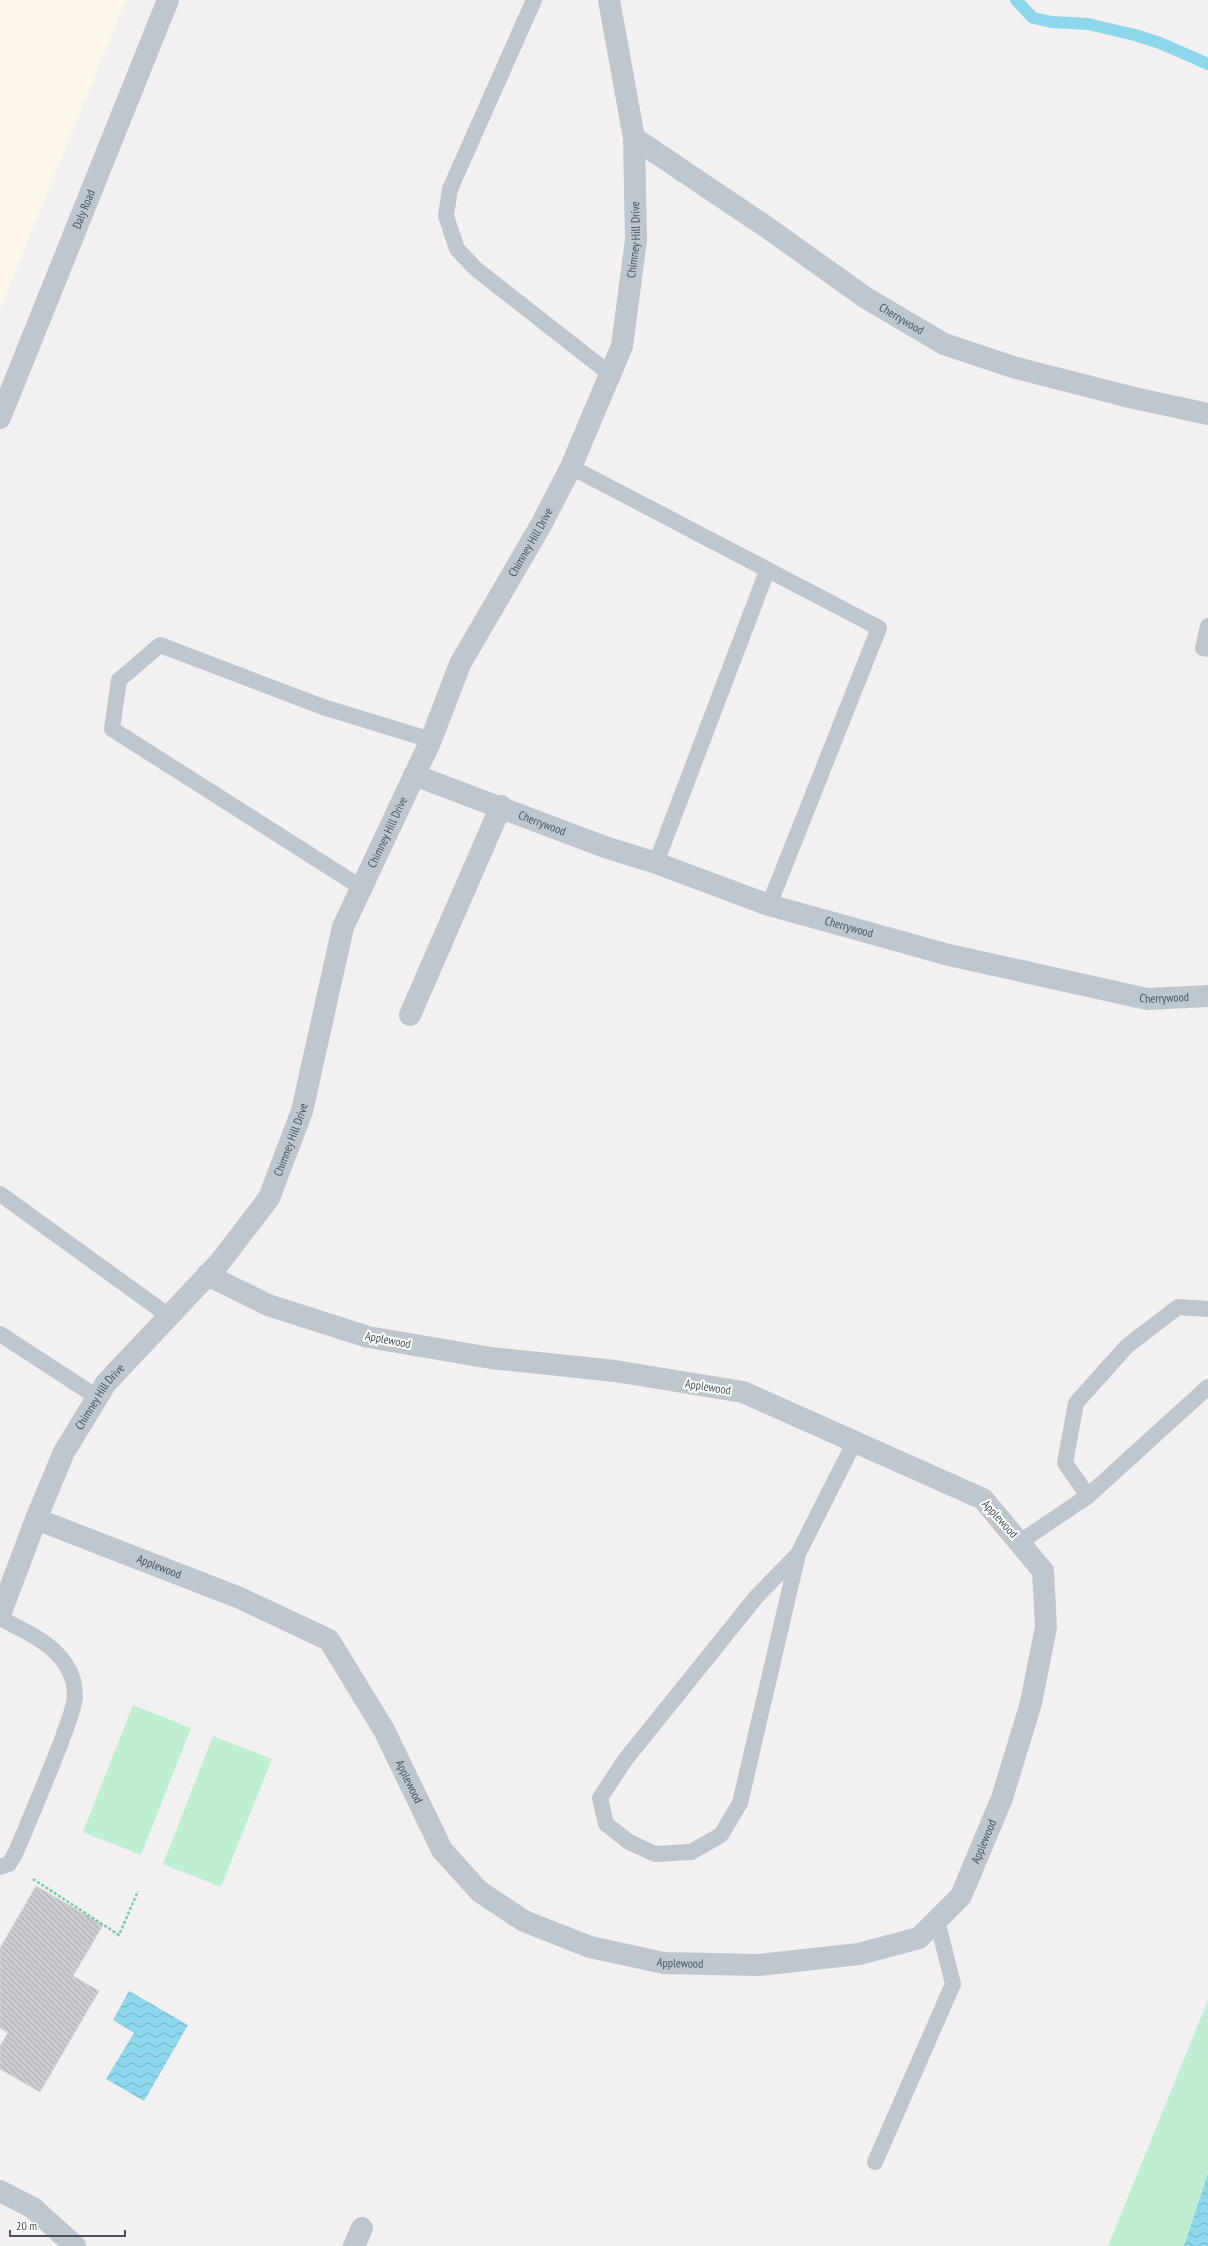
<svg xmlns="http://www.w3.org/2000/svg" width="1208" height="2246" font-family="'PT Sans Narrow',sans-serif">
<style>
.commercial{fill:#fcf7ea}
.park{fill:#bfefd2}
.water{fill:url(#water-waves)}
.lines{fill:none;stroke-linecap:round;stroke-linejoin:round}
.stream{stroke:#8cd7eb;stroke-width:12}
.building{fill:url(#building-back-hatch);stroke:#d4d6db}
.path{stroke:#77cda3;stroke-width:2.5;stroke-dasharray:3 2;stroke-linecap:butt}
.service{stroke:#bec7ce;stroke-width:16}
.minor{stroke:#bec7ce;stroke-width:22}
.labels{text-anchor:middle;stroke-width:4;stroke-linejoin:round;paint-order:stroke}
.street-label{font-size:12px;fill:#48535d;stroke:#fff}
</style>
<defs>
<pattern id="water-waves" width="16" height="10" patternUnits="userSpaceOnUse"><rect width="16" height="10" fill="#8cd7eb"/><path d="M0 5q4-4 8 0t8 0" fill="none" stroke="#74b1c2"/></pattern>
<pattern id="building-back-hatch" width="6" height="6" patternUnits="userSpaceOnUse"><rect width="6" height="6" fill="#caccd2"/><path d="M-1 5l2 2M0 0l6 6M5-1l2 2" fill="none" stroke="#a6a8ae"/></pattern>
</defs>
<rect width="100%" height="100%" fill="#f2f0f0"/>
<polygon class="commercial" points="0,0 126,0 0,309"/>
<g class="park">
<polygon points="133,1705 191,1728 141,1855 83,1832"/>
<polygon points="213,1736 272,1759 221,1887 163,1864"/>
<polygon points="1208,2000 1208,2246 1108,2246"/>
</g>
<g class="water">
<polygon points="129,1991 188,2025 144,2101 106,2079 134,2033 113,2020"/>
<polygon points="1208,2174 1208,2246 1184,2246"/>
</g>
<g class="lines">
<polyline class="stream" points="1016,0 1033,18 1052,22 1088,24 1135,35 1160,43 1208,64"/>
</g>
<polygon class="building" points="36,1886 103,1925 73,1976 99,1991 40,2092 0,2069 0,2046 8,2033 0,2028 0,1948"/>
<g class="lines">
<polyline class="path" points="33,1879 119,1935 138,1891"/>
<g class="service">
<polyline points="534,0 450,189 446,216 457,249 476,269 610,374"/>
<polyline points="571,467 879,628 769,905"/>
<polyline points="1208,626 1203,648 1208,649"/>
<polyline points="656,863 767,571"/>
<polyline points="362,888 112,729 119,680 160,645 323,707 431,740"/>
<polyline points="0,1194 169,1316"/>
<polyline points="0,1334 97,1397"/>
<polyline points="1088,1496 1208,1387"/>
<polyline points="1020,1542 1088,1496 1065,1463 1076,1403 1127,1346 1178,1307 1208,1309"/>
<polyline points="798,1554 757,1596 625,1760 600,1798 606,1824 629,1842 655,1854 691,1852 721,1835 740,1803 798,1554 855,1441"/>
<path d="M0,1618C22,1630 52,1642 66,1665C72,1674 75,1685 75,1696C74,1710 67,1724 63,1737C48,1776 32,1814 16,1852L9,1864L0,1867"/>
<polyline points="875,2162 953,1984 937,1920"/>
</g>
<g class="minor">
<path id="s1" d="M634,138L765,226L866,298L944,344L1016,368L1134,398L1208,414"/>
<path id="s2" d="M0,418L168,0"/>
<path id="s3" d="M414,775L605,847L656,863L769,905L949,955L1147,999L1208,996"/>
<polyline points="410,1015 501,806"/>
<path id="s4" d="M36,1519L240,1598L329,1640L384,1730L442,1850L479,1891L524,1921L590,1947L664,1963L758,1965L859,1954L919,1938L961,1896L1002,1798L1031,1703L1046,1627L1043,1571L983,1499L743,1392L615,1371L491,1358L368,1337L268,1305L207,1275"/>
<path id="s5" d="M0,1615L36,1519L64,1452L106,1383L220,1262L269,1198L302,1111L343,927L431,740L460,664L541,525L571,467L622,346L636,240L634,138L609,0"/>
<polyline points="0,2191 33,2208 75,2246"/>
<polyline points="354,2246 362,2228"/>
</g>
</g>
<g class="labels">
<g class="street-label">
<text dy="4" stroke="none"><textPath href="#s2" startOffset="225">Daly Road</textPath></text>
<text dy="4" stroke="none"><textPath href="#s5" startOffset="1537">Chimney Hill Drive</textPath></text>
<text dy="4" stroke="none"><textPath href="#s1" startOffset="323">Cherrywood</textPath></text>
<text dy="4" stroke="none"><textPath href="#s5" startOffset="1213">Chimney Hill Drive</textPath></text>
<text dy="4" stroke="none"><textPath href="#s3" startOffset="137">Cherrywood</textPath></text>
<text dy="4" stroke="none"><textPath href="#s5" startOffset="889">Chimney Hill Drive</textPath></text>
<text dy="4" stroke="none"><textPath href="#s3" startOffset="461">Cherrywood</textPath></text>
<text dy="4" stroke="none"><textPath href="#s3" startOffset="785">Cherrywood</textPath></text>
<text dy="4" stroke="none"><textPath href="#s5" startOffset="565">Chimney Hill Drive</textPath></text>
<text transform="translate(388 1340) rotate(11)" y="4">Applewood</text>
<text transform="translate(708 1387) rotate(9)" y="4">Applewood</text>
<text dy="4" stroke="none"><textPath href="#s5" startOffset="241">Chimney Hill Drive</textPath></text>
<text transform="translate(1000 1519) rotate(48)" y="4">Applewood</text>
<text dy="4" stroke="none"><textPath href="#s4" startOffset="132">Applewood</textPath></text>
<text dy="4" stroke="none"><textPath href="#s4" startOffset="480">Applewood</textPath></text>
<text dy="4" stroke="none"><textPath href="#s4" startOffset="1188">Applewood</textPath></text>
<text dy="4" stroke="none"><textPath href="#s4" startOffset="828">Applewood</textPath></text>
</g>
</g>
<path d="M10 2230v6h115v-6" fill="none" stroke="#48535d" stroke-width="2"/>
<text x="16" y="2230" font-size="12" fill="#48535d" stroke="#ffffff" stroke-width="3" paint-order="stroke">20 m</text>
</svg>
